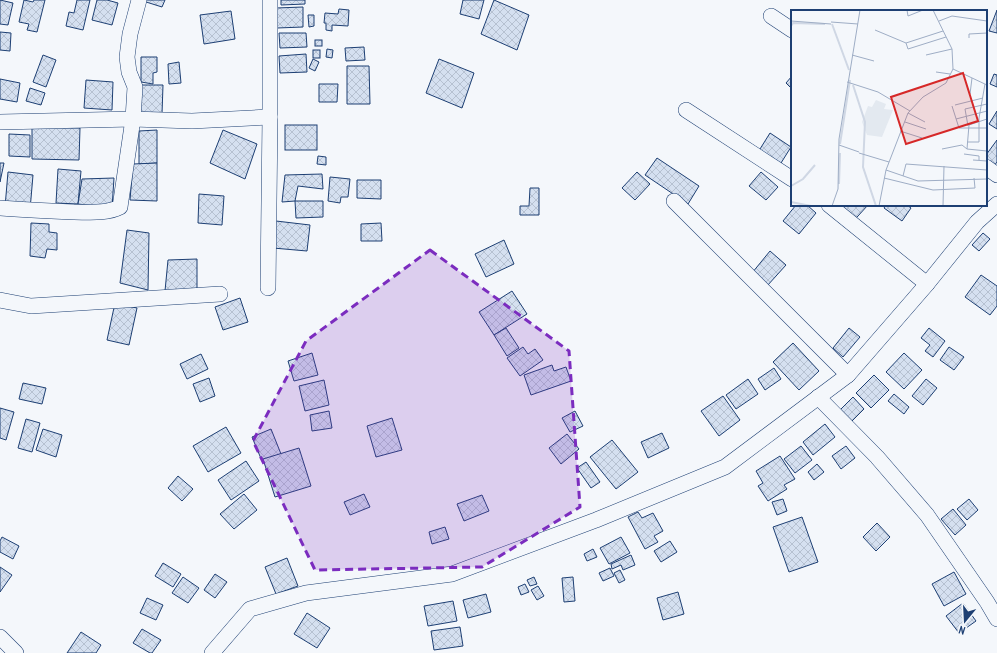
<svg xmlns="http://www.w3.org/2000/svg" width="997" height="653" font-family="'PT Sans Narrow',sans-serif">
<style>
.building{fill:url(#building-cross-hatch);stroke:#1d3f73}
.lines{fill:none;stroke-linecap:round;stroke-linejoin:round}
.street-casing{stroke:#1d3f73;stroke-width:16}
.street{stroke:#f4f7fb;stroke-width:15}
.marked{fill:#7b2cbf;fill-opacity:0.2;stroke:#7b2cbf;stroke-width:3;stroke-dasharray:8 5;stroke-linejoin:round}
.inset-river{fill:none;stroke:#cfd7e4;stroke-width:2}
.inset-road{fill:none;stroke:#9eadc5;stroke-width:1}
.view{fill:#d62828;fill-opacity:0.15;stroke:#d62828;stroke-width:2}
.inset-edge{fill:none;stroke:#1d3f73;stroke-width:2}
</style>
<defs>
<pattern id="building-cross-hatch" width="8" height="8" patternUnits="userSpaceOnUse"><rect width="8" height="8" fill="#d5e0f0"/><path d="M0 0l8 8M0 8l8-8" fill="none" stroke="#b6c1d1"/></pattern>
</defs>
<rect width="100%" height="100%" fill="#f4f7fb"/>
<g class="building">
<polygon points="0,0 13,3 8,25 0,24"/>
<polygon points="24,0 33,2 34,0 45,0 37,32 27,30 29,24 19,22"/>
<polygon points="77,0 90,0 83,30 66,26 69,12 74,13"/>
<polygon points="97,0 107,0 118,3 112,25 92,20"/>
<polygon points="144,0 165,0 162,7 143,1"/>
<polygon points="281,0 305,0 305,4 281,5"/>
<polygon points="463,0 484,0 479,19 460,14"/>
<polygon points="494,0 529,15 517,50 481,34"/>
<polygon points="303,7 303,27 277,28 276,8"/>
<polygon points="339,9 349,10 348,26 332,25 332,31 326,30 326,23 324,23 325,13 338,14"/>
<polygon points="997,10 997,33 989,31"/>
<polygon points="231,11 235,39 204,44 200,15"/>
<polygon points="308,15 314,15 314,26 309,27"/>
<polygon points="0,32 11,33 10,51 0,50"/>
<polygon points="279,33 306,33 307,47 280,48"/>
<rect x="315" y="40" width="7" height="6"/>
<polygon points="364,47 365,60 346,61 345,48"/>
<polygon points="327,49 333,50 332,58 326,57"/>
<rect x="313" y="50" width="7" height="8"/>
<polygon points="306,54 307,72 280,73 279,56"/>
<polygon points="43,55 56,60 46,87 33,82"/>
<polygon points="141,57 157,57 157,72 153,73 153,84 141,82"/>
<polygon points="313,59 319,62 315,71 309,68"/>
<polygon points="439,59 474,73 462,108 426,93"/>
<polygon points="179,62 181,83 169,84 168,64"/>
<polygon points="347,66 369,66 370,104 347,104"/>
<polygon points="994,74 997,75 997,87 990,84"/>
<polygon points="792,76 792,89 786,83"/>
<polygon points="0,79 20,83 17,102 0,99"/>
<polygon points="86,80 113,82 112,110 84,108"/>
<polygon points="319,84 338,84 337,102 319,102"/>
<polygon points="139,85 163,85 162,114 138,114"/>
<polygon points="30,88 45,93 41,105 26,101"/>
<polygon points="997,111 997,129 989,124"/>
<rect x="285" y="125" width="32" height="25"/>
<polygon points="32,127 80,128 79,160 32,159"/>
<polygon points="157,130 157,163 139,164 139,131"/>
<polygon points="223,130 257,144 245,179 210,163"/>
<polygon points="770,133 791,147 776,171 755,157"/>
<polygon points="9,134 30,135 30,157 9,156"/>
<polygon points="997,140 997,162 994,166 986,160 986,155"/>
<polygon points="318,156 326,157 326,165 317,164"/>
<polygon points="657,158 699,186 688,204 645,175"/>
<polygon points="0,163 4,163 0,182"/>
<polygon points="157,163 157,201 130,200 133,164"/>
<polygon points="58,169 81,171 78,204 56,203"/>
<polygon points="8,172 33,175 30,210 5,207"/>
<polygon points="637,172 650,184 635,200 622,188"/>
<polygon points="761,172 778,187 766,200 749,186"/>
<polygon points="322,174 323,189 298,186 295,201 282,202 285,175"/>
<polygon points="330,177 350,179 348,197 341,197 340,203 328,201"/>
<polygon points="114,178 112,208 78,204 82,179"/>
<polygon points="357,180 381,180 381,199 357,198"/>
<polygon points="530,188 539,188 539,215 520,215 520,206 529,206"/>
<polygon points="199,194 224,196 222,225 198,223"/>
<polygon points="295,201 323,201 323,217 296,218"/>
<polygon points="796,205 807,205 816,213 799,234 783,221"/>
<polygon points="836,205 868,205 848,227"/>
<polygon points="886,205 907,205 911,208 902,221 884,208"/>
<polygon points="276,221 310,225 307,251 273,248"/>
<polygon points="31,223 49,224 49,232 57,233 57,250 47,249 45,258 30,256"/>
<polygon points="381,223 382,241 361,241 361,224"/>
<polygon points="127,230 149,233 148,290 120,283"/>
<polygon points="983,233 990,239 979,251 972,245"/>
<polygon points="504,240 514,264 486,277 475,254"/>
<polygon points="770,251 786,265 767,286 752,273"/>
<polygon points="197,259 197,289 165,291 168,260"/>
<polygon points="981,275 997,286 997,306 990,315 965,297"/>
<polygon points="512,291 527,314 494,335 479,312"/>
<polygon points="240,298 248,322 223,330 215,307"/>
<polygon points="115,303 137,308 129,345 107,340"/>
<polygon points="506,328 519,348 507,356 494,335"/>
<polygon points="849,328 860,337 843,357 833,348"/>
<polygon points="929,328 945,341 933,357 925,351 930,345 921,338"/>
<polygon points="793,343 819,371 799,390 773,362"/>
<polygon points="523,347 528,354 535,349 543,360 520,376 507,358"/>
<polygon points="949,347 964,357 954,370 940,360"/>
<polygon points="312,353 318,375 294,381 288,361"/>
<polygon points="904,353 922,370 904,389 886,372"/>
<polygon points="201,354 208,369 187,379 180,364"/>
<polygon points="552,365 554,371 566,367 571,381 531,395 524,375"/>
<polygon points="774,368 781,379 765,390 758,379"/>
<polygon points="874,375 889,390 871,408 856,393"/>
<polygon points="209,378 215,396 200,402 193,384"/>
<polygon points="748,379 758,394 736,409 726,395"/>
<polygon points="926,379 937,388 923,405 912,396"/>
<polygon points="324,380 329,405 305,411 299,386"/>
<polygon points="23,383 46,388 42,404 19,399"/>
<polygon points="894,394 909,407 904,414 888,401"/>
<polygon points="723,396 740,420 719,436 701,411"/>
<polygon points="853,397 864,409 849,424 838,412"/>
<polygon points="0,408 14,412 6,440 0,438"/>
<polygon points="329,411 332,428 312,431 310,415"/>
<polygon points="575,411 583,426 570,432 562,418"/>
<polygon points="392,418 402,450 376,457 367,426"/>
<polygon points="26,419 40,423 32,452 18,448"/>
<polygon points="825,424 835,437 813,455 803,442"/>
<polygon points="226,427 241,453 208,472 193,446"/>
<polygon points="43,429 62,435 56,457 36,450"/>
<polygon points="271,429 281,454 262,461 252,437"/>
<polygon points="662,433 669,448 648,458 641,442"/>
<polygon points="567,434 579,449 561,464 549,448"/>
<polygon points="612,440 638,472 616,489 590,457"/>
<polygon points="801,446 812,460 795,473 784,459"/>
<polygon points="846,446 855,458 841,469 832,456"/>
<polygon points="299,448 311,486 275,497 263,459"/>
<polygon points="780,456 795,479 784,485 787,489 768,501 758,486 763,483 756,471"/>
<polygon points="246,461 259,481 231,500 218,480"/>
<polygon points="586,462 600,482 591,488 577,468"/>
<polygon points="817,464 824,472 814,480 808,472"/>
<polygon points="178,476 193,489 182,501 168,488"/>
<polygon points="244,494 257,510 234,529 220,514"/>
<polygon points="364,494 370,507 350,515 344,502"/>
<polygon points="482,495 489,511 464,521 457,504"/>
<polygon points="783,499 787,511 777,515 772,502"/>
<polygon points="969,499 978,510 967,520 957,509"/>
<polygon points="953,509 966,525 955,535 941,519"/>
<polygon points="638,512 642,518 653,513 663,531 654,536 658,542 645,549 628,517"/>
<polygon points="802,517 818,562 789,572 773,527"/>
<polygon points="877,523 890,537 876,551 863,537"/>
<polygon points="445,527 449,539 432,544 429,532"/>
<polygon points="2,537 19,546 13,559 0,552 0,541"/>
<polygon points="621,537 630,553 609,564 600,548"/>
<polygon points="670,541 677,552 661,562 654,551"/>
<polygon points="593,549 597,557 587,561 584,554"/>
<polygon points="631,555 635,565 623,570 621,565 612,569 611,564"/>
<polygon points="287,558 298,586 276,594 265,567"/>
<polygon points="163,563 181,574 173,587 155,576"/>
<polygon points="0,567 12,575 0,592"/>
<polygon points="610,568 614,576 603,581 599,573"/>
<polygon points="620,570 625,580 619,583 614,573"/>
<polygon points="954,572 966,594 944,606 932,584"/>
<polygon points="215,574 227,582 215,598 204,590"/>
<polygon points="183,577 199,588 188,603 172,593"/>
<polygon points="534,577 537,584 530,586 527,580"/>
<polygon points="573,577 575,601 564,602 562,578"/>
<polygon points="525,584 529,592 521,595 518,587"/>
<polygon points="538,586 544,596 537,600 531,590"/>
<polygon points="678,592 684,614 663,620 657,598"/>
<polygon points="486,594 491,612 468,618 463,600"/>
<polygon points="147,598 163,605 156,620 140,613"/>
<polygon points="453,601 457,621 428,626 424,606"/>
<polygon points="963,603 976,621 959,633 946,616"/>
<polygon points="307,613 330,628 317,648 294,634"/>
<polygon points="460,627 463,646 434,650 431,631"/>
<polygon points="142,629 161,640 152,653 150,653 133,643"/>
<polygon points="81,632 101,645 96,653 67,653"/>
</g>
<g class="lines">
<g class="street-casing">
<g id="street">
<polyline points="771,16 792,30"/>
<polyline points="686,110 792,179"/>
<polyline points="0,122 133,119 192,121 270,117"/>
<polyline points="986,167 997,175"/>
<polyline points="674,201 848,375"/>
<polyline points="829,205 927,284"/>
<path d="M0,208C25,210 49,211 74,212C89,212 106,214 120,207L133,119L135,87L129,72L127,57L130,34L139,0"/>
<polyline points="268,288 270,117 270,0"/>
<polyline points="0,300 31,306 220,294"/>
<polyline points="818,397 877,457 927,515 987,602 997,619"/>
<polyline points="0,637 16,653"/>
<polyline points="212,653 250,609 306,593 452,574 596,520 725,467 848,375 927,284 977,222 997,204"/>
</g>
</g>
<use href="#street" class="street"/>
</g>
<path class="marked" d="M430,250L569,351L580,507L482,567L315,570L253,441L306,341Z"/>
<g transform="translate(791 10)">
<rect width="196" height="196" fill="#f4f7fb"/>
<path d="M85,90L95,94L93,99L102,100L91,127L76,125L71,112L77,96L81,97Z" fill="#e3e9f0"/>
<path class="inset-river" d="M41,14L58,60M0,16L2,13L34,14M62,75L74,112L72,157L85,196M49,134L59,70M48,174L49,143M0,176L12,169L24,155M0,192L20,196"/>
<path class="inset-road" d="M116,0L117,6L132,0M142,0L161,39L162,59L196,75M0,11L40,14M148,11L161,6L196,11M40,12L67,14M84,20L115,33L152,21M178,28V24L196,23M115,33L117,39L155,27M61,45L83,51M135,45L161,39M145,62L159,64M56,72L87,82L119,101M179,84L181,68M164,95L192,88M161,96L168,118H196M117,103L134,112M165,109L196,101M196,109L178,115L176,139L196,141M114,112L135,119M177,116L174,99L196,94M109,121L131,128M176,132H188V108L194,74M48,135L68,142M151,139L171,135L176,139M68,143L98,152M173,144L188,146V150M182,150L196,151M95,160L127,171L196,169M112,166L115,154L196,160M93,168L142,180L184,178L183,168M41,196L47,179L48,129L69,0M88,196L95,160L117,103L132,87L155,73L162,59M152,196L153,156"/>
<path class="view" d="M172,63L187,111L115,134L100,87Z"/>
<rect width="196" height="196" class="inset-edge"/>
</g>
<g transform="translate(965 621) rotate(198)" stroke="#f4f7fb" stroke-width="3" paint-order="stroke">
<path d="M0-3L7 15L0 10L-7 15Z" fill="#1d3f73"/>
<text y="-6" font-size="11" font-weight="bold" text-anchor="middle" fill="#1d3f73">N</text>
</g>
</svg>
